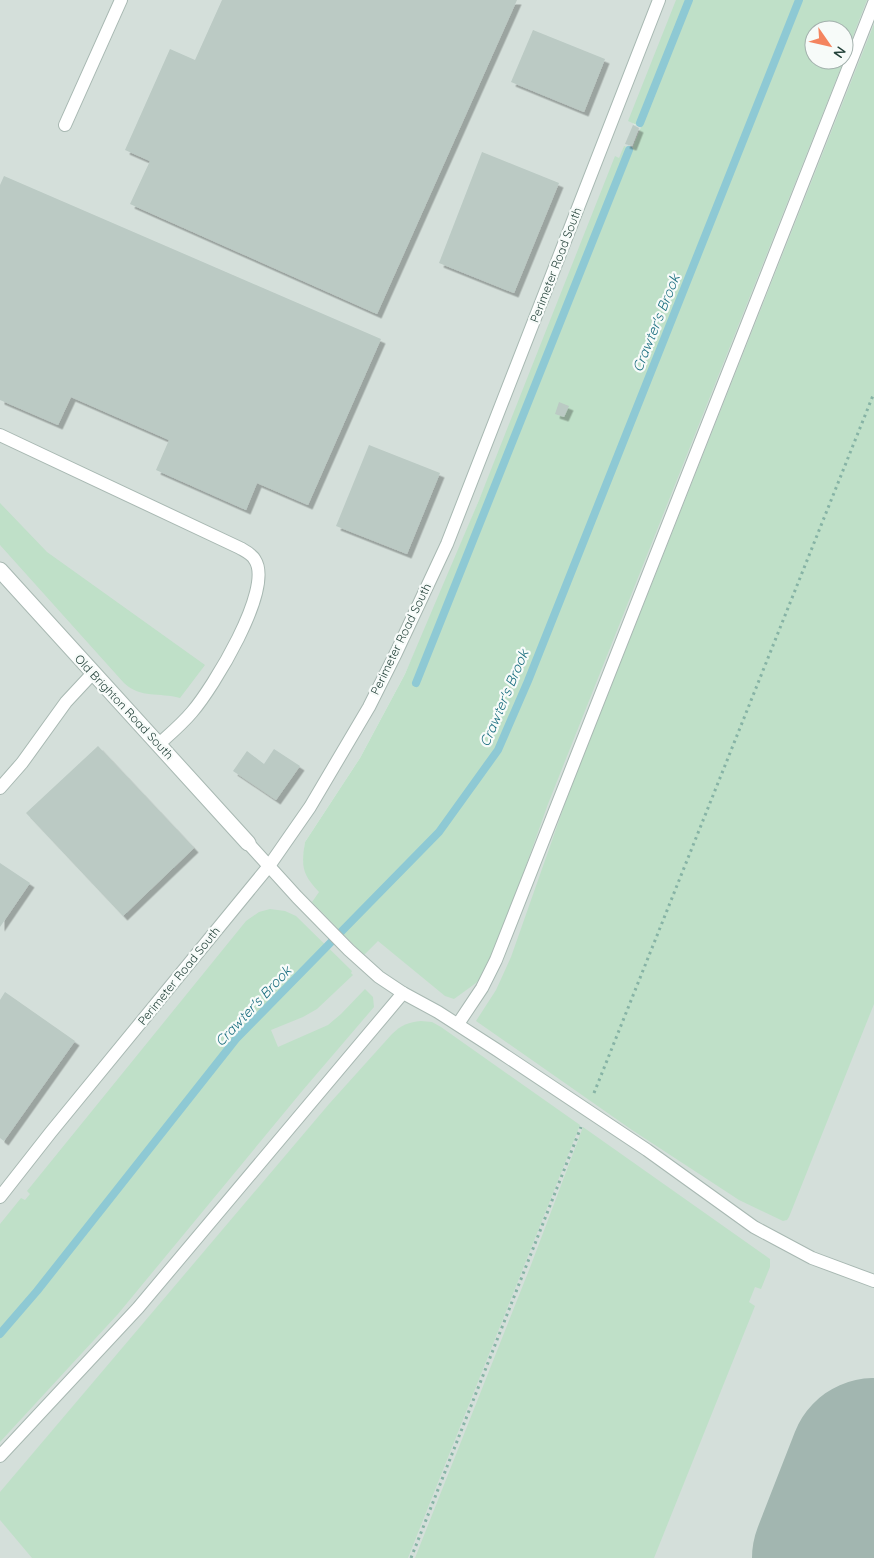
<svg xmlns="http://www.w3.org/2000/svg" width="874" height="1558" font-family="Quicksand,sans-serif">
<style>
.built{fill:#d4dfda;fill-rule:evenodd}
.green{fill:#bfe0c8}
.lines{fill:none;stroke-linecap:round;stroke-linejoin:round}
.stream{stroke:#8ec9d4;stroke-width:8}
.taxiway{stroke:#a2b6b0;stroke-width:69}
.runway{stroke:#a2b6b0;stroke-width:170}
.building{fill:#bbcac4;filter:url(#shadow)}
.service-casing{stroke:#a8b8b2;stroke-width:14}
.minor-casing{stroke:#a8b8b2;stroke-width:17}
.path{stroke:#86b3a5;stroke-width:3;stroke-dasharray:2.5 4;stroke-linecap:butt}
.service{stroke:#fff;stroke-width:12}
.minor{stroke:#fff;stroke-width:15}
.labels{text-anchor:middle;stroke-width:4.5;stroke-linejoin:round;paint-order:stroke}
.street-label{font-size:12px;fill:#24423a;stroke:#f7fbf9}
.water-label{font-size:14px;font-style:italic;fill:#1c6f80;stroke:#f7fbf9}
</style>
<defs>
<filter id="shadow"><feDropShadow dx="4.5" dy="4.5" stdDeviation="0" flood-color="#0004"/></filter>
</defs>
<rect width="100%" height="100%" fill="#e6efeb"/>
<path class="built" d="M0,0H682L633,124L641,127L632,150L624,147L577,265L428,623L405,674L360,758L305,842L303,862L318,871L705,0H874V1558H0V1257L285,911L279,913L0,1236ZM814,30H844V60H814Z"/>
<g class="green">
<path d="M676,0H867L844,59V30H814V60H844L548,804L498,944L484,974L476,983L454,999L445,996L378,941L364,955L312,902L319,892C302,874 301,866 305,842L360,758L405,674L479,500L615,156L619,158L624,146L632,149L641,127L628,121Z"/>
<polygon points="874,24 874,1004 789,1217 787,1220 783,1221 739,1200 632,1130 476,1021 496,990 511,957 568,795"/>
<path d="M0,503L47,552L205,665L180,698C159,692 141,699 124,683L0,545Z"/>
<polygon points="270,909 285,911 296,916 352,971 351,973 353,975 317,1009 303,1017 271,1030 278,1047 328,1025 341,1014 365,989 373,997 374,1007 303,1090 118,1314 0,1442 0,1224 21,1198 25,1200 30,1194 27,1191 246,921 259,912"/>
<path d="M421,1021L432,1022L441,1027L580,1125L408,1558H32L0,1520V1492L329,1104L392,1034C401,1025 409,1022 421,1021Z"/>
<polygon points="583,1127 770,1259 770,1267 761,1289 755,1287 749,1302 755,1306 654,1558 415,1558 531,1265"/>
</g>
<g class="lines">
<g class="stream">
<polyline points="640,123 689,0"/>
<polyline points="416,683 629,150"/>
<polyline points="0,1334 37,1291 236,1039 439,832 498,750 528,681 799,0"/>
</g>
<polyline class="taxiway" points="852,1558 874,1480"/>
<polyline class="runway" points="837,1558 874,1463"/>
</g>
<g class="building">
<polygon points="222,0 517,0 377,314 130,204 150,161 125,150 170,49 195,60"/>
<polygon points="533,30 605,59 584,112 511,82"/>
<polygon points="633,125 639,128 632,146 625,144"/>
<polygon points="482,152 559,183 514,293 439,263"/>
<polygon points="4,176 381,339 308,505 257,483 246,510 156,470 169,440 71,397 58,425 0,400 0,185"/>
<polygon points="559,402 569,406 564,417 555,414"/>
<polygon points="369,445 440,473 407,554 336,526"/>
<polygon points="98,746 194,848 123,916 26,813"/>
<polygon points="274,749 300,766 276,800 233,771 247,751 264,764"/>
<polygon points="0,863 30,883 0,927"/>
<polygon points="5,992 75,1041 4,1141 0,1138 0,1000"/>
</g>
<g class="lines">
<g class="service-casing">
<g id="service">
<polyline points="65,125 121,0"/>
<path d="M0,435L240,548C245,551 252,554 255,560C274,589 212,689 192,712C182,724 170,734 159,744"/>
<polyline points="0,788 22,763 66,702 93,673"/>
<polyline points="248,843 297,897 349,950 379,977 403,993 438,1012 497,1050 647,1150 754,1227 812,1258 874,1281"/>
<polyline points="458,1024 482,988 496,960 874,3"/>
<polyline points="0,1197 51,1132 269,866 310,807 369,707 396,653 447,544 659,0"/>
<polyline points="0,1456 138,1308 403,993"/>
</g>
</g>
<g class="minor-casing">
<polyline id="minor" points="0,570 248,843"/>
</g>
<g class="path">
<polyline points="594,1093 874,393"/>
<polyline points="411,1558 581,1127"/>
</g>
<use href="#service" class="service"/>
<use href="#minor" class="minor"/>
</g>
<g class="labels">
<g class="street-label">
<text transform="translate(556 265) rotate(-69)" y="4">Perimeter Road South</text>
<text transform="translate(401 639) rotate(-64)" y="4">Perimeter Road South</text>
<text transform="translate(124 707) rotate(47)" y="4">Old Brighton Road South</text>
<text transform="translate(179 976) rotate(-51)" y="4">Perimeter Road South</text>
</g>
<g class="water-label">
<text transform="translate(656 323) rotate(-68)" y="5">Crawter's Brook</text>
<text transform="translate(504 698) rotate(-67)" y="5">Crawter's Brook</text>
<text transform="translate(253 1006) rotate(-47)" y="5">Crawter's Brook</text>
</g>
</g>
<g transform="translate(829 45) rotate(124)"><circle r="24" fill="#f7fbf9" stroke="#a3b1ad"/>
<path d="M0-4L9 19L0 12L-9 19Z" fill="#f4845f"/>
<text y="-8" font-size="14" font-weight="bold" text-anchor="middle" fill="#24423a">N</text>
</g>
</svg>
